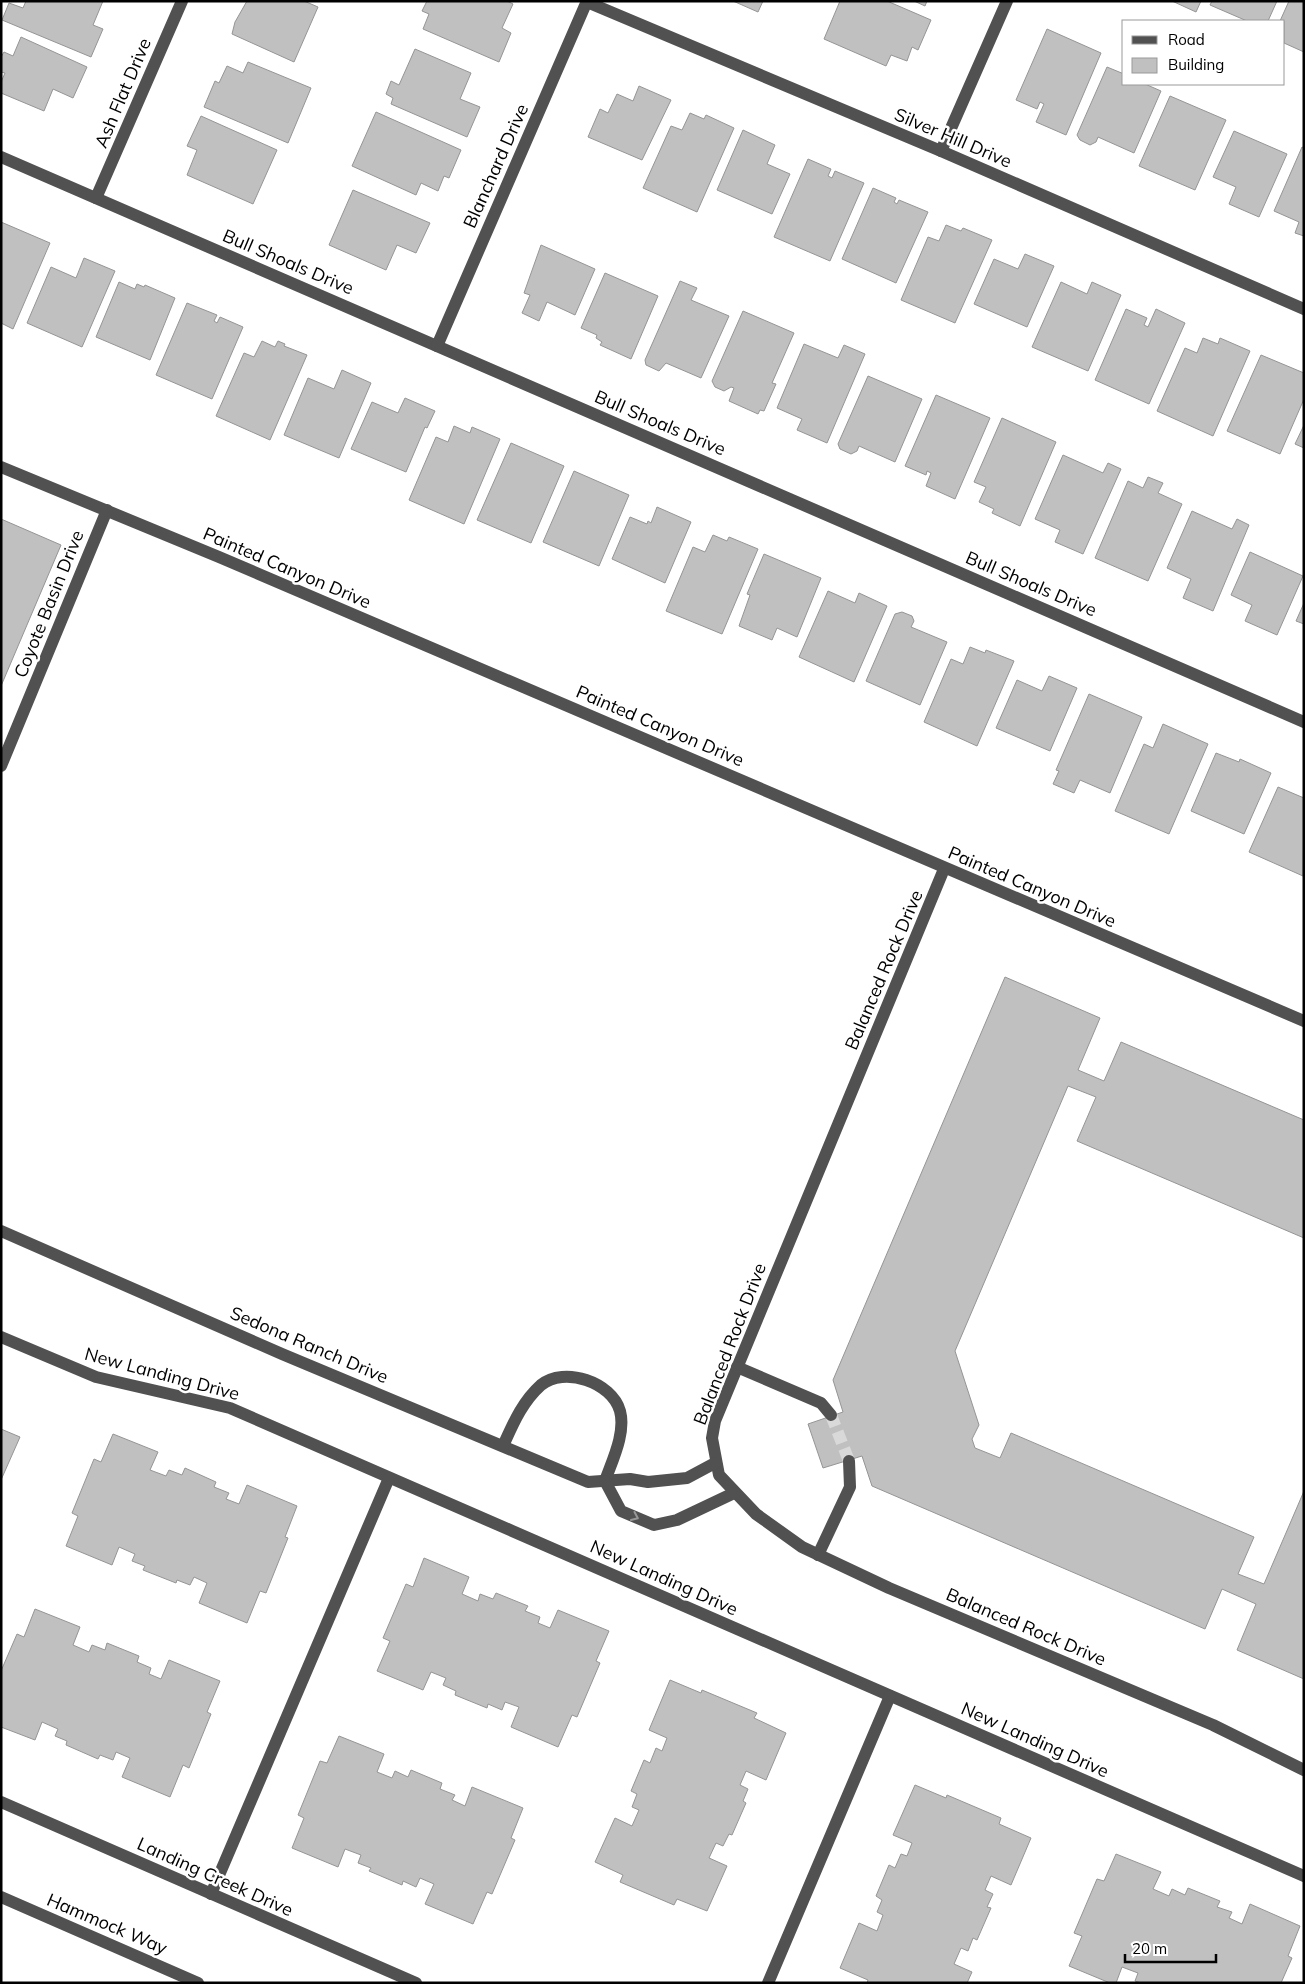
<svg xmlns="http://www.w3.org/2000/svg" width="1305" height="1984" font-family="Mulish,sans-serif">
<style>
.building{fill:#c0c0c0;stroke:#959595}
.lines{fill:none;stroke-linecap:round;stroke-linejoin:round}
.minor-tunnel{stroke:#d9d9d9;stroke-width:12;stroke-dasharray:12 6;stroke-linecap:butt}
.minor{stroke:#515151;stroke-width:12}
.oneway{stroke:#979797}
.labels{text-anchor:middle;stroke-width:5;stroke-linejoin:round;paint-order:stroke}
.street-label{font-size:18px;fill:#000;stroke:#fff}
</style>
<rect width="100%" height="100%" fill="#fff"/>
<g class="building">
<polygon points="26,1 103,1 93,25 103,29 91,57 2,20 9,3 23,8"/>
<polygon points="247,1 304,1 318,7 294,62 232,34 235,22"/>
<polygon points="427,1 507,1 513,4 502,28 511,33 499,62 423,29 429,14 422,11"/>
<polygon points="733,1 763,1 758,12"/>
<polygon points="840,1 887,1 931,20 918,50 912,47 907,61 891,55 886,66 824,39"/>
<polygon points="914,1 927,1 925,6"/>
<polygon points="1172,1 1201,1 1196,12"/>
<polygon points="1212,1 1277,1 1268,21 1247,21 1210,5"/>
<polygon points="1289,1 1304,1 1304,52 1284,43 1284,21 1280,21"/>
<polygon points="1047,29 1101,53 1066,135 1036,122 1044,104 1040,102 1037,109 1016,100"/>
<polygon points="21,37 87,67 73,98 53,89 44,111 1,93 1,82 5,73 1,72 1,57 4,52 13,56"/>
<polygon points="415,49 471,73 460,99 480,107 467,137 391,104 393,98 386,94 391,81 399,85"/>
<polygon points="248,62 311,88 288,143 204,107 215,81 219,83 227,66 243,73"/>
<polygon points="1107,67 1124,74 1124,84 1145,84 1161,91 1134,153 1098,137 1096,142 1090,145 1080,140 1077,135"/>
<polygon points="639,86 671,100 642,160 588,137 600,109 608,113 617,94 633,101"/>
<polygon points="1170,96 1226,120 1195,190 1139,166"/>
<polygon points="376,112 461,150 449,178 444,176 438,191 421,183 416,195 352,166"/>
<polygon points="690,113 704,119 706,115 734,128 697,212 643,188 671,126 682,130"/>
<polygon points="201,116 277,150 253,204 187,175 197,150 187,146"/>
<polygon points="743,130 775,145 767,164 790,174 772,214 717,190"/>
<polygon points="1234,131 1287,154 1259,217 1229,204 1236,187 1213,177"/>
<polygon points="1302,147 1304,148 1304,236 1295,233 1299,222 1274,211"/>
<polygon points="808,159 831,169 828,176 832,178 835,171 864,183 830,261 774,237"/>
<polygon points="873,188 896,198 894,202 897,204 899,200 928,212 896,283 842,259"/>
<polygon points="353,190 430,223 416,253 397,245 386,270 329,245"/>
<polygon points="1,222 50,243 13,329 1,323"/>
<polygon points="946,225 961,231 963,228 992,240 955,323 901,300 928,237 939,241"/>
<polygon points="541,245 595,269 575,315 547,302 539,321 522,313 530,295 524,293"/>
<polygon points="1025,254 1054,266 1027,327 974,304 994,259 1018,269"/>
<polygon points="84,258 115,271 82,347 27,323 51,267 76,278"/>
<polygon points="605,273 658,296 631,359 600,345 602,342 596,338 597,335 581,328"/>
<polygon points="680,281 697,288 691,300 729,316 701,378 666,363 659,371 646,365 645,360"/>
<polygon points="119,282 135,289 137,284 144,287 145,285 175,298 150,360 96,337"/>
<polygon points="1061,282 1087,294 1092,282 1121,295 1088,371 1032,347"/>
<polygon points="187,303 217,315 214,321 217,323 220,317 243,327 212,399 156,375"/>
<polygon points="1126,309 1147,318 1144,325 1148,327 1156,309 1185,323 1149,404 1095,380"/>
<polygon points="743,311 794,333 772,383 776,384 764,411 760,410 758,414 729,401 734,388 731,387 724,391 715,387 712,381"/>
<polygon points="1203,338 1218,344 1220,338 1250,351 1213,436 1157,411 1185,348 1197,353"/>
<polygon points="262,341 275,347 278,341 285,344 284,346 307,355 270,440 216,416 244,353 254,357"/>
<polygon points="804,344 838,358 844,345 865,354 827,443 797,430 802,419 777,408"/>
<polygon points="1261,355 1304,373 1304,399 1280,454 1227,431"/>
<polygon points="342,370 371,383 339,458 284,435 308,378 334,389"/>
<polygon points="868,376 922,399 895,462 859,446 857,451 851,454 840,449 838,444"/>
<polygon points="936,395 990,418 955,499 926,486 931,473 927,471 926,475 905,466"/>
<polygon points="405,398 435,411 427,428 425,427 406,472 351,449 372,402 398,413"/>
<polygon points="1002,418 1056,442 1020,526 992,513 994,509 979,502 986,487 974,482"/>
<polygon points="1304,425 1304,448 1295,444"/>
<polygon points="454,426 470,433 472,427 500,439 464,524 409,500 436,437 448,442"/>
<polygon points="511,443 564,466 531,543 477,520"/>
<polygon points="1063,455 1103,473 1108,463 1121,469 1083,554 1055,542 1060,530 1035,519"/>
<polygon points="574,471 629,495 599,566 543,542"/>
<polygon points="1148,477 1163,483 1158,493 1182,504 1148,581 1095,558 1128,481 1143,488"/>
<polygon points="657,507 691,522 665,583 612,559 630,517 647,524 648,521 651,523"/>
<polygon points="1192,511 1232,529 1237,519 1249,525 1213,611 1183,598 1191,579 1167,568"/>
<polygon points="1,519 61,545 1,686"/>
<polygon points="713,535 727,541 729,537 758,549 722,634 666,611 693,547 705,552"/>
<polygon points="1250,552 1303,576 1277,635 1245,621 1252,605 1231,595"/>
<polygon points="764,554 821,578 797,637 777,628 772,640 739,626 750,595 747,594"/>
<polygon points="828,591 855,603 859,593 887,606 854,682 799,657"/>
<polygon points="1304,603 1304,624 1296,621"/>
<polygon points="902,612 912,616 914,621 911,627 947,642 920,705 866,681 895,614"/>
<polygon points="970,647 985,653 986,650 1014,661 977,746 924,722 951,659 963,664"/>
<polygon points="1049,676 1077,688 1050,751 996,728 1017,680 1042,691"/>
<polygon points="1089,694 1142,717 1110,793 1080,780 1074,793 1053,784 1059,771 1056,770"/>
<polygon points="1163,724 1208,744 1169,834 1115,811 1144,744 1153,748"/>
<polygon points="1216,753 1239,762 1240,759 1271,773 1244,834 1191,811"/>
<polygon points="1278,787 1304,798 1303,876 1249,852"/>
<polygon points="1005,977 1100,1018 1078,1070 1104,1081 1121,1042 1304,1120 1304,1238 1077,1141 1096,1097 1068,1086 955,1351 979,1425 972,1439 975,1448 1000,1458 1011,1433 1254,1537 1238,1574 1264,1584 1304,1491 1304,1679 1237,1650 1256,1604 1222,1589 1205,1629 872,1486 862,1456 823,1468 808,1424 843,1412 833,1380"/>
<polygon points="1,1429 20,1437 1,1480"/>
<polygon points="113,1434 158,1452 150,1470 166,1476 169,1470 182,1475 185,1468 216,1482 214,1487 229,1493 226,1499 239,1504 247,1485 297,1506 285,1537 288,1538 266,1593 260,1591 247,1623 199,1603 207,1583 194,1577 190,1585 177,1580 176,1583 143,1570 145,1566 132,1561 135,1554 119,1547 112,1565 66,1546 78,1516 72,1513 94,1459 101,1462"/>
<polygon points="424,1558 469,1577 462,1594 478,1601 480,1594 493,1599 496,1593 528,1606 525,1611 540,1617 538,1623 550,1628 558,1610 609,1631 596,1661 600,1663 577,1717 572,1715 558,1747 511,1727 519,1707 505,1702 502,1710 488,1704 487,1708 455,1695 456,1691 443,1685 446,1678 431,1672 423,1690 377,1671 390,1641 383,1638 406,1584 413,1587"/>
<polygon points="35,1609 80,1627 73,1645 89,1652 92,1645 105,1650 107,1643 139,1656 137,1662 151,1668 149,1674 161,1679 169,1660 220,1681 207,1712 211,1714 189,1768 183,1765 170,1797 122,1777 130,1758 116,1752 113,1760 100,1755 98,1759 66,1745 67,1741 55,1736 58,1729 42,1722 35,1740 1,1727 1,1671 17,1634 24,1637"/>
<polygon points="670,1680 701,1693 702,1690 757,1713 754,1718 786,1733 766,1780 746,1771 740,1785 748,1789 743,1801 746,1803 732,1835 729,1834 723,1846 716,1843 709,1858 727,1866 707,1911 677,1899 674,1905 620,1882 623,1875 595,1862 615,1818 632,1826 639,1810 632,1807 637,1794 631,1791 644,1760 650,1763 656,1748 662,1751 667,1738 649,1730"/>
<polygon points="339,1736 384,1754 377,1772 392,1778 395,1771 408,1777 411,1770 442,1783 440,1789 455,1795 452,1800 465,1806 472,1787 523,1808 511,1838 515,1840 492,1894 487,1892 473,1924 425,1904 434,1884 420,1878 416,1887 403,1881 402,1885 369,1871 371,1868 358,1863 361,1855 345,1849 338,1867 292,1848 304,1818 298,1815 320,1761 327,1763"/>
<polygon points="915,1785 946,1798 947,1795 1001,1818 999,1824 1031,1838 1011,1885 991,1876 985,1890 993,1894 987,1907 991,1908 977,1940 973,1938 968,1951 961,1948 954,1964 972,1972 967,1983 867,1983 868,1980 840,1968 859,1923 877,1931 883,1915 877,1912 882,1900 876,1896 889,1865 895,1868 901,1854 907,1856 912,1843 893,1835"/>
<polygon points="1116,1854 1161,1872 1153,1889 1169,1896 1172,1889 1185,1895 1188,1888 1220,1901 1217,1907 1232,1912 1229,1918 1242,1924 1250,1904 1300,1926 1288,1956 1292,1958 1281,1983 1141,1983 1135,1981 1138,1973 1122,1967 1116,1983 1110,1983 1069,1966 1082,1936 1074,1933 1097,1879 1104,1881"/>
</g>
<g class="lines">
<polyline class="minor-tunnel" points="831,1415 849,1461"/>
<g class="minor">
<polyline points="587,2 941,151 1304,309"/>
<polyline points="941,151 1007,1"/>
<polyline points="1,157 1304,722"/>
<polyline points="96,198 182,1"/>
<polyline points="437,346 587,1"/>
<polyline points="1,467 219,557 1304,1021"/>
<polyline points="1,766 107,510"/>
<polyline points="944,869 715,1421 712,1438 719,1475 756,1514 802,1547 889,1588 1213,1725 1304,1770"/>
<polyline points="1,1231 282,1354 588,1482 630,1479 648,1482 687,1478 715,1463"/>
<polyline points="1,1337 96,1377 230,1408 1304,1876"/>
<polyline points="737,1367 821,1403 831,1415"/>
<path d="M503,1446C513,1424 522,1402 541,1385C564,1366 612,1382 620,1411C626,1433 612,1461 605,1481"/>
<polyline points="605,1481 621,1511 654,1525 677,1520 734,1493"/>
<polyline points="818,1555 850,1487 849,1461"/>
<polyline points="1,1802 416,1983"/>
<polyline points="211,1894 389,1478"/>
<polyline points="1,1897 198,1983"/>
<polyline points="768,1983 890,1696"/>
</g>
</g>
<defs><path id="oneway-chevron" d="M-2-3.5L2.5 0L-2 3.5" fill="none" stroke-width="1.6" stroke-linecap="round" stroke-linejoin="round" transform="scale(1.25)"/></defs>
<use class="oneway" href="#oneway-chevron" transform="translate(635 1517) rotate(24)"/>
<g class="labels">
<g class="street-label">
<text transform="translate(123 93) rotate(-67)" y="6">Ash Flat Drive</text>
<text transform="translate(953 138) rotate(23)" y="6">Silver Hill Drive</text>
<text transform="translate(496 166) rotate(-66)" y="6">Blanchard Drive</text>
<text transform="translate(288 262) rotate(23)" y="6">Bull Shoals Drive</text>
<text transform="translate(660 423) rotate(23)" y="6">Bull Shoals Drive</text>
<text transform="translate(287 568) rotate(23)" y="6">Painted Canyon Drive</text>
<text transform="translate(1031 584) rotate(23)" y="6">Bull Shoals Drive</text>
<text transform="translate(49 604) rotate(-68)" y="6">Coyote Basin Drive</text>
<text transform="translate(660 726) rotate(23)" y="6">Painted Canyon Drive</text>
<text transform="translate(1032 887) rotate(23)" y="6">Painted Canyon Drive</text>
<text transform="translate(884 970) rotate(-67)" y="6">Balanced Rock Drive</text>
<text transform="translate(730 1344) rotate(-69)" y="6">Balanced Rock Drive</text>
<text transform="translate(309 1345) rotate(23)" y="6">Sedona Ranch Drive</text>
<text transform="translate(162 1374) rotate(15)" y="6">New Landing Drive</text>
<text transform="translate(664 1578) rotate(24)" y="6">New Landing Drive</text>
<text transform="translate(1026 1627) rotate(23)" y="6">Balanced Rock Drive</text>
<text transform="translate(1035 1740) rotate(24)" y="6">New Landing Drive</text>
<text transform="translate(215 1877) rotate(24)" y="6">Landing Creek Drive</text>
<text transform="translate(107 1924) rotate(23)" y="6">Hammock Way</text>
</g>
</g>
<rect width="1305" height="1984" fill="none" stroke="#000000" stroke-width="5"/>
<rect x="1122" y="20" width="162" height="65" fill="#ffffff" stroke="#999999"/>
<rect x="1132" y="36" width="25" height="8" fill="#515151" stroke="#999999"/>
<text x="1168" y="45" font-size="15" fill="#000000">Road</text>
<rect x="1132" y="58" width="25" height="15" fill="#c0c0c0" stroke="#999999"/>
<text x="1168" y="70" font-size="15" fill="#000000">Building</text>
<path d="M1125 1954v8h91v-8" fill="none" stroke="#000000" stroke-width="2.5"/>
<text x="1132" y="1954" font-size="15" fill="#000000" stroke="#ffffff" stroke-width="4" paint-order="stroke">20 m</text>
</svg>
